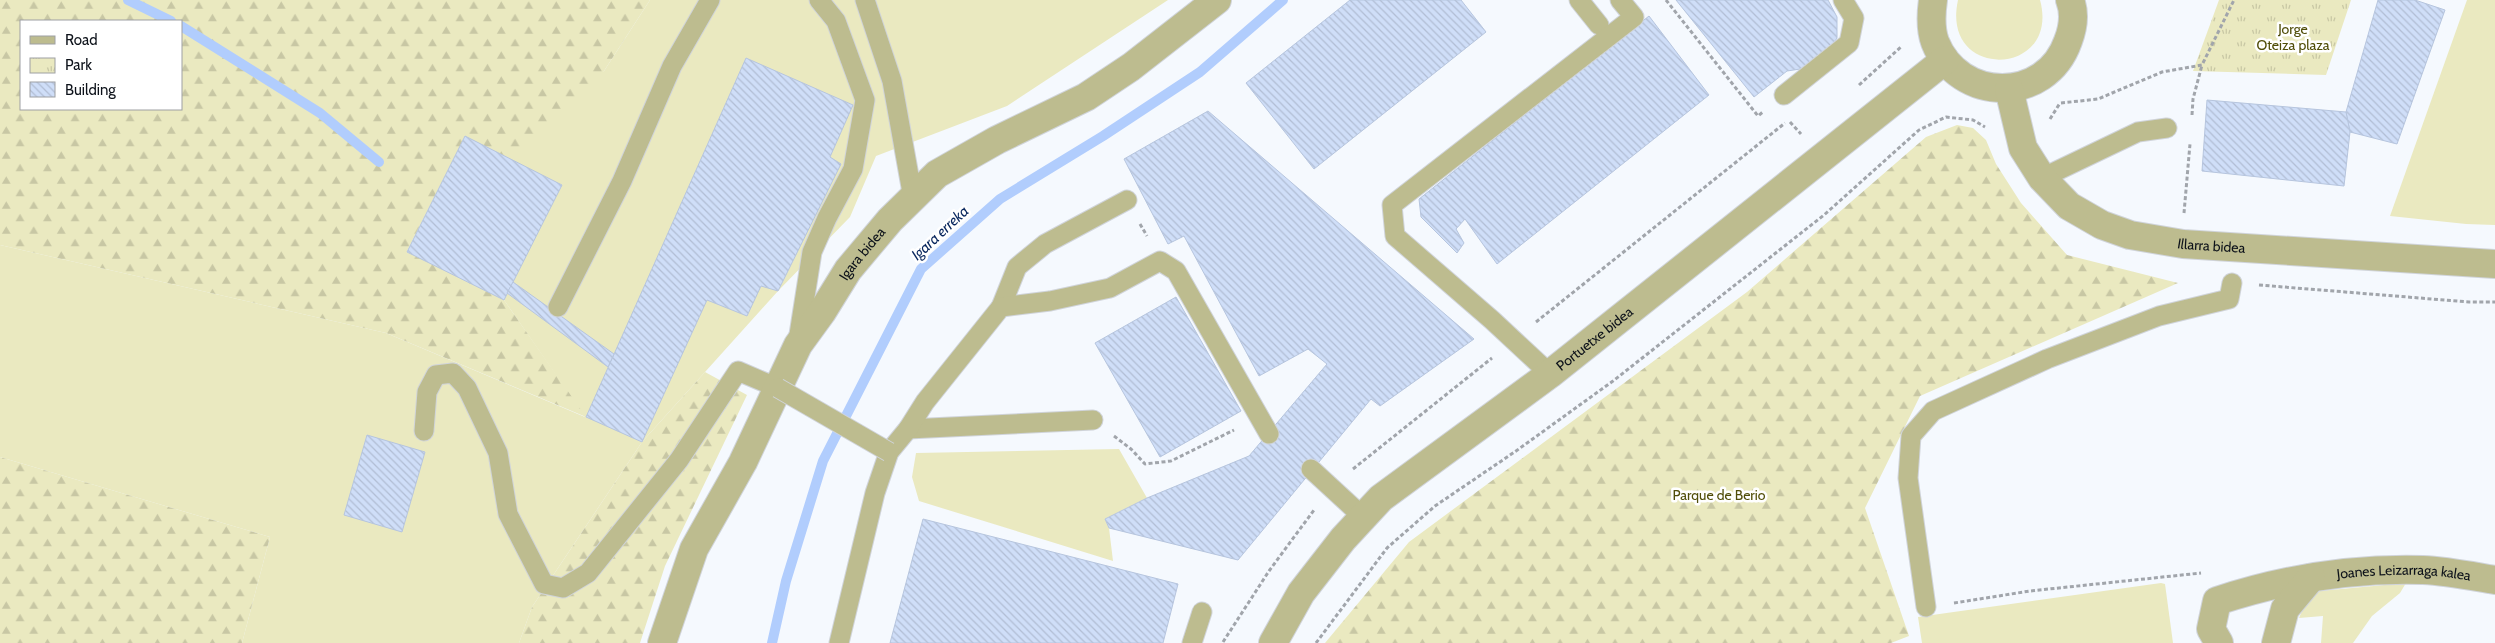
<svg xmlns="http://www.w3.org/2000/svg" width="2495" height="643" font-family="Cabin,sans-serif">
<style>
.green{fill:#eae9c0}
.forest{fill:url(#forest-firs);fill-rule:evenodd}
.park{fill:url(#park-tufts)}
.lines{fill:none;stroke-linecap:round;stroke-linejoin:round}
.stream{stroke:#b1cdfd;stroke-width:10}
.building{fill:url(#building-back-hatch);stroke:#b6c5de}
.service-casing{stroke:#d0d4da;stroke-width:21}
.minor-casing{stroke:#d0d4da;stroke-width:30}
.path{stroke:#a1a5ab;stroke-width:3;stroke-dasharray:4 2.5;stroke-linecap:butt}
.service{stroke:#bdbc8f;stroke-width:19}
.minor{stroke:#bdbc8f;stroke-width:28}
.service-bridge-casing{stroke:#d0d4da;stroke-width:21;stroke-linecap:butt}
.service-bridge{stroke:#bdbc8f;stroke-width:19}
.labels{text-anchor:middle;stroke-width:5;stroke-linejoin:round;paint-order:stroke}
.park-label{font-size:14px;fill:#504d08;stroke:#fff}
.street-label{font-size:14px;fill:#0d121a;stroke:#fff}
.water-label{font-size:15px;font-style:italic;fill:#07255c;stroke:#fff}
</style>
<defs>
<pattern id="forest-firs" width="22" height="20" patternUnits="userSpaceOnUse" patternTransform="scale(1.25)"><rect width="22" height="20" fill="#eae9c0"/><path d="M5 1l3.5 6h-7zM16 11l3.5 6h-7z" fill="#c8c7a4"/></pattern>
<pattern id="park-tufts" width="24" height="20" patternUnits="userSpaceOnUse" patternTransform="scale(1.25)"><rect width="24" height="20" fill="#eae9c0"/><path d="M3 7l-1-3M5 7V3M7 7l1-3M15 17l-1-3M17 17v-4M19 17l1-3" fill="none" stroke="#c8c7a4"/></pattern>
<pattern id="building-back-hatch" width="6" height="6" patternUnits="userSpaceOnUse" patternTransform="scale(1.25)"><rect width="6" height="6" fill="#cfdef8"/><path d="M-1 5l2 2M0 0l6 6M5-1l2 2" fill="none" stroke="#b1bdd4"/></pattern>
</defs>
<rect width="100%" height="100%" fill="#f5f9fe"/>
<g class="green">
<polygon points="650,0 1168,0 1007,106 876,156 850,217 778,291 642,442 532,607 519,643 242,643 270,537 0,457 0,245 386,333 585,417 504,300 407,252 465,136 604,71"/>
<path d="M1958,0H2040C2061,77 1940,82 1958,0Z"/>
<polygon points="2467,0 2495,0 2495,225 2466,224 2390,216"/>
<polygon points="1119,449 1147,498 1105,519 1109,528 1113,561 919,501 912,477 916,453"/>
<polygon points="2161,583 2165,584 2173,643 1922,643 1918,617"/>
<polygon points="2406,583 2400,593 2372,616 2353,643 2321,643 2323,616 2299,618 2307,600 2320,591"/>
</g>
<g class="forest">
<path d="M0,0H650L604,71L508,158L465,136L407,251L504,300L586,417L386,333L0,245ZM21,21H181V109H21Z"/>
<polygon points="1957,125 1973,128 1986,140 1996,164 2021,203 2067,255 2178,283 1920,396 1865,508 1909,636 1891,643 1325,643 1409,542 1747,292 1926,137"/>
<polygon points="705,372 747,395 665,566 640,643 519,643 532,607 642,442"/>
<polygon points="0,457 270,537 242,643 0,643"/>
</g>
<polygon class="park" points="2219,0 2351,0 2326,75 2193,71"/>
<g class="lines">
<g class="stream">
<polyline points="128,0 171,21"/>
<polyline points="181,26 320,113 379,162"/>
<polyline points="772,643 786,581 823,461 921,269 1000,199 1103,136 1200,72 1283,0"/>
</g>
</g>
<g class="building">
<polygon points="1350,0 1461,0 1486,32 1314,169 1246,83"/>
<polygon points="1676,0 1828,0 1837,17 1837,38 1826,54 1807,68 1787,71 1754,97"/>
<polygon points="2378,0 2415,0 2445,10 2397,144 2350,132 2346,112"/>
<polygon points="1649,16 1709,95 1497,264 1465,219 1456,229 1464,243 1457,253 1421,217 1419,199"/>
<polygon points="746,58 853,105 830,157 841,164 778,291 761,286 747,316 707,300 642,442 586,417"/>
<polygon points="2207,100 2346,112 2350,132 2344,186 2202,171"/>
<polygon points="1208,111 1474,339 1380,406 1371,399 1238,560 1109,528 1105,519 1147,498 1249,456 1327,364 1308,349 1259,376 1184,236 1168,244 1124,159"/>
<polygon points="465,136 562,185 504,300 407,252"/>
<polygon points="513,282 614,354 608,367 507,293"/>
<polygon points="1176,297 1241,411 1160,457 1095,343"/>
<polygon points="367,435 425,452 402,532 344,515"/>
<polygon points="923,519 1178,584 1163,643 890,643"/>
</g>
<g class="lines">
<g class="service-casing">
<g id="service">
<polyline points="865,0 892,81 913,198"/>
<polyline points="1579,0 1599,25"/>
<polyline points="1784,95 1849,43 1854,18 1843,0"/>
<polyline points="2042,178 2138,132 2167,128"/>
<polyline points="558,307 622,181 672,66 710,0"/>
<polyline points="1001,307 1017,267 1045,244 1127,200"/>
<polyline points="798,341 812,252 827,218 853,169 865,100 836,21 819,0"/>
<polyline points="1550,374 1492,320 1395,236 1392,205 1634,17 1620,0"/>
<polyline points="908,429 1093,420"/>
<polyline points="424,431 427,392 436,375 453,373 467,388 498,453 508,514 544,584 563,588 588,573 679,460 738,371 778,388"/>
<polyline points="1311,469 1362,516"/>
<polyline points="1926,607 1908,478 1911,436 1933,411 2047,359 2159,316 2229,299 2232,283"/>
<polyline points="839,643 875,493 889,452 908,429 925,402 1001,307 1050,301 1110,288 1160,261 1176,271 1269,434"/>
<polyline points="1192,643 1202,612"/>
</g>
</g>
<g class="minor-casing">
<g id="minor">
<path d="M1933,0C1931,14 1930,28 1935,42C1959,103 2046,104 2068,41C2073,28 2075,13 2070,0"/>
<path id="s1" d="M2009,89L2023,148L2042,178L2069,206L2102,225L2130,235L2183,244L2495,264"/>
<path id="s2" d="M662,643L694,549L743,462L798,345L822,312L848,270L890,220L937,174L997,140L1086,97L1131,67L1217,0"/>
<path id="s3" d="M1273,643L1301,593L1343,539L1381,498L1550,374L1945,60"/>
<path id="s4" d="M2219,643L2211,629L2217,601C2283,579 2353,568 2423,570C2447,571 2471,576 2495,580"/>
<polyline points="2276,643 2285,609 2311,578"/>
</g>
</g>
<g class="path">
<polyline points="1666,0 1758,116 1764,111"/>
<polyline points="1859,85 1902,46"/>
<polyline points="2061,103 2098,99 2162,72 2202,65 2234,0"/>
<polyline points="2192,115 2193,99 2202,65"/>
<polyline points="2050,119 2060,103"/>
<polyline points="1790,122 1801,134"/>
<polyline points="2184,213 2190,144"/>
<polyline points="1140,224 1147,236"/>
<polyline points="2259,285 2469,302 2495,302"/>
<polyline points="1536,322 1785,123"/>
<polyline points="1114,436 1131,449 1145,464 1171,461 1234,430"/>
<polyline points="1353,469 1492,358"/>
<polyline points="1954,603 2030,591 2201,573"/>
<polyline points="1223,642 1269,571 1314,510"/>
<polyline points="1316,643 1387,548 1435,506 1516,451 1613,381 1824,215 1919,130 1946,117 1973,120 1985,127"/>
</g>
<use href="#service" class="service"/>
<use href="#minor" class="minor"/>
<g class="service-bridge-casing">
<polyline id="service-bridge" points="778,388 889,452"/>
</g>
<use href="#service-bridge" class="service-bridge"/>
</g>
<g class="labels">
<g class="park-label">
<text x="2293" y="34">Jorge<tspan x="2293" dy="16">Oteiza plaza</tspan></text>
<text x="1719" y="500">Parque de Berio</text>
</g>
<g class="street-label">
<text dy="5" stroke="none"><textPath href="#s1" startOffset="285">Illarra bidea</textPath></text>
<text dy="5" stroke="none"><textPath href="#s2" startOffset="440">Igara bidea</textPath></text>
<text dy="5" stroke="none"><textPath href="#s3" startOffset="448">Portuetxe bidea</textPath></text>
<text dy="5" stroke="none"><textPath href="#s4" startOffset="235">Joanes Leizarraga kalea</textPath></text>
</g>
<g class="water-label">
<text transform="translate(940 233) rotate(-43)" y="5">Igara erreka</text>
</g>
</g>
<rect x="20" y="20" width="162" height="90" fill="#ffffff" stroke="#9ea0a3"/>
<rect x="30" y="36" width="25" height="8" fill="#bdbc8f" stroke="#9ea0a3"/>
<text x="65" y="45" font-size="15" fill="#0d121a">Road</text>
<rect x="30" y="58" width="25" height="15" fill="url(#park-tufts)" stroke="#9ea0a3"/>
<text x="65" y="70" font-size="15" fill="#0d121a">Park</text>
<rect x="30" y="82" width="25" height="15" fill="url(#building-back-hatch)" stroke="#9ea0a3"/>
<text x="65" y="95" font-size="15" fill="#0d121a">Building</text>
</svg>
